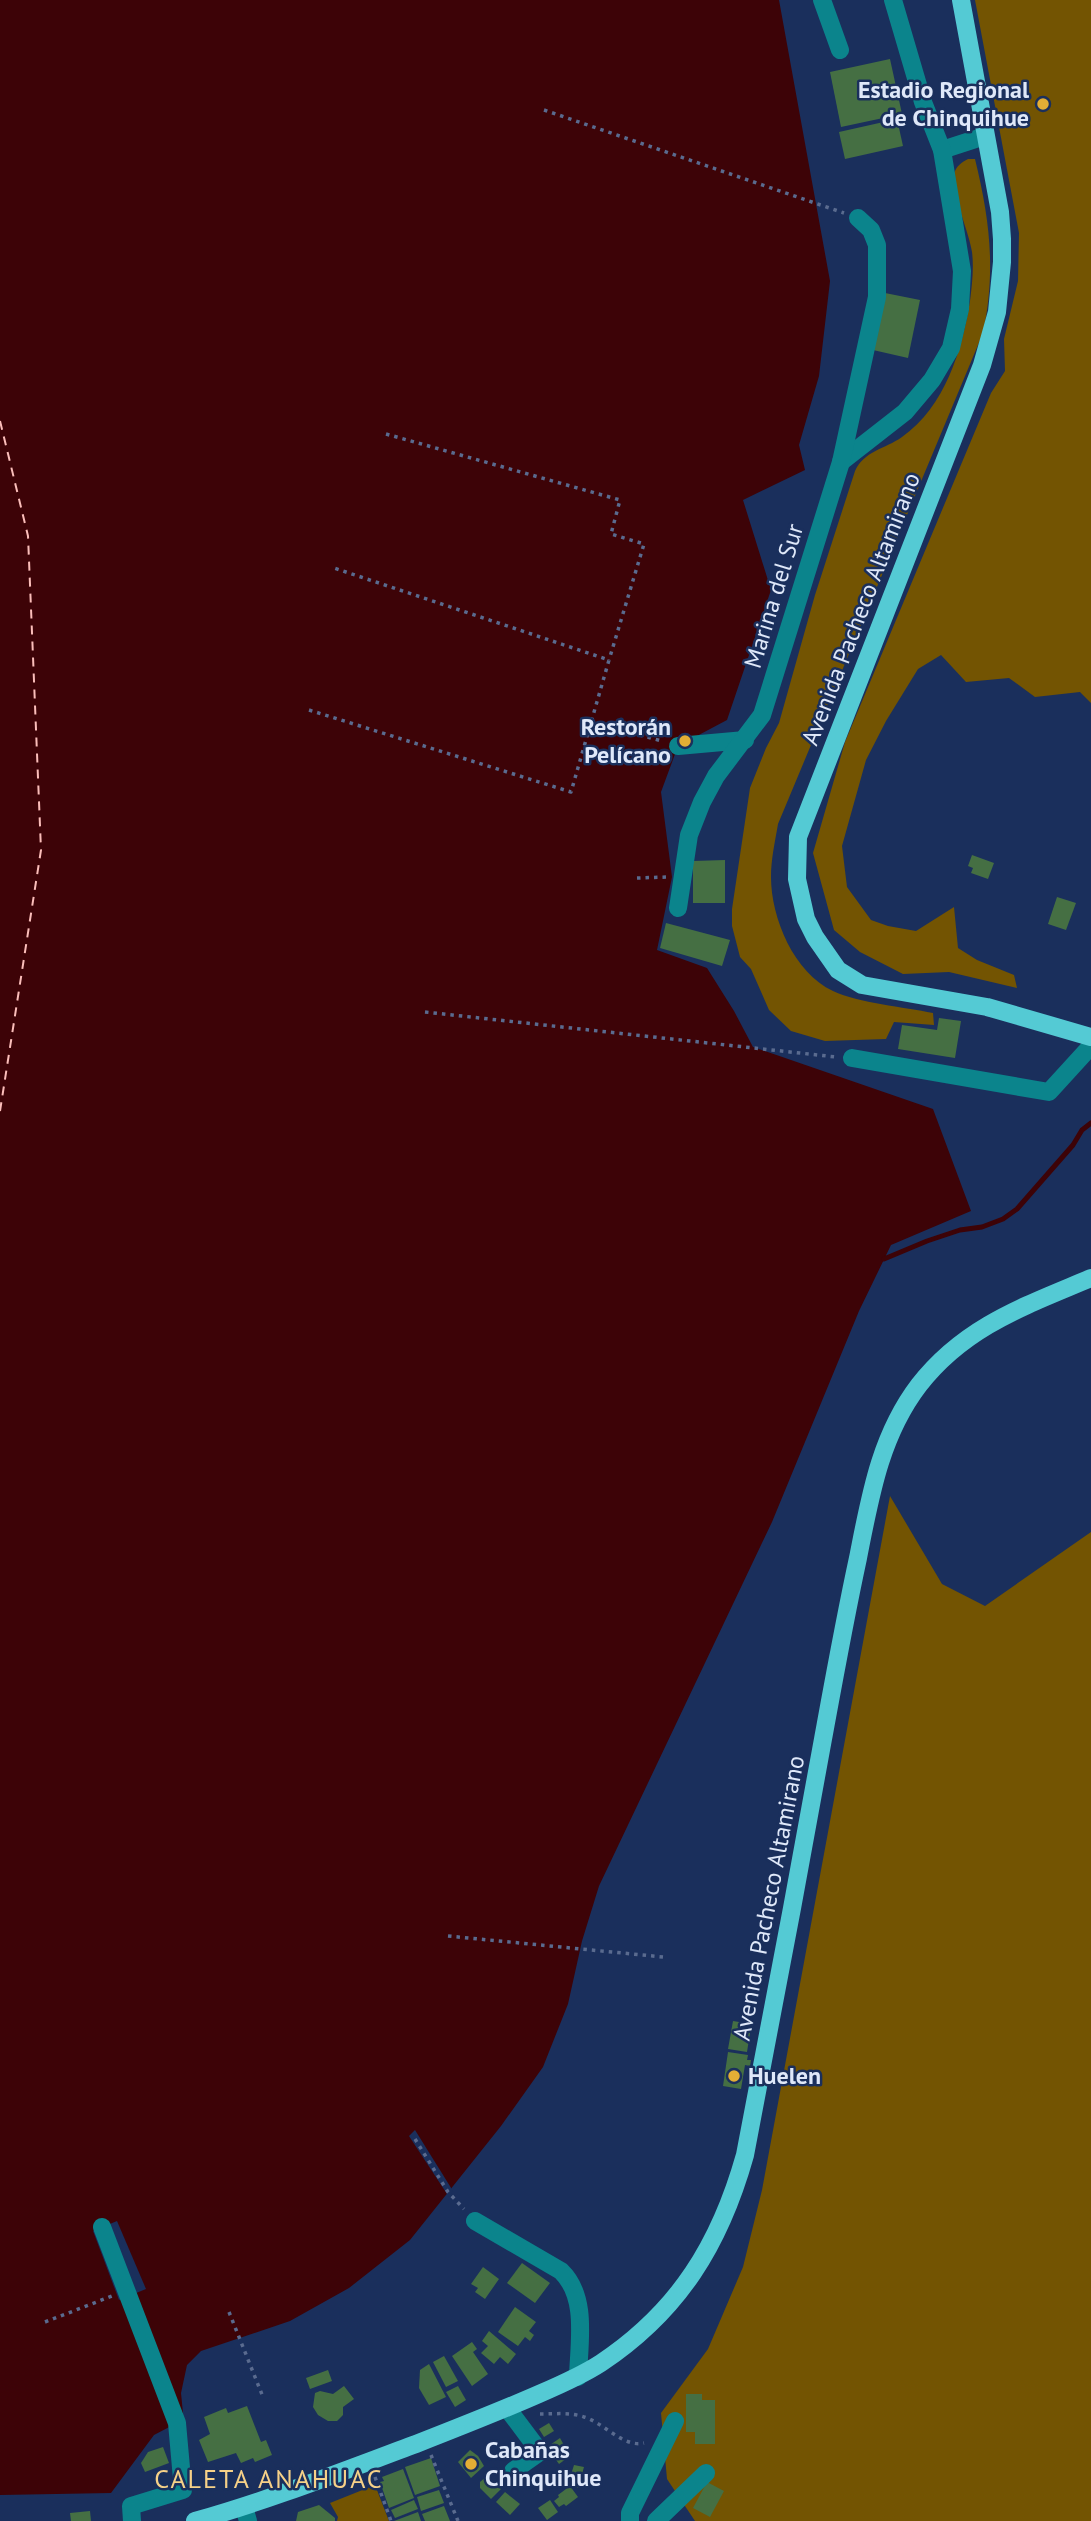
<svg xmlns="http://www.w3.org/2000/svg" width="1091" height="2521" font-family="'PT Sans',sans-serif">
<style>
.green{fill:#735402}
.water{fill:#3d0307}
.pier{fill:#1a2f5c}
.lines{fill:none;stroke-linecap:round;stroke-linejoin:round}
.stream{stroke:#3d0307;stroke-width:5}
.ferry{stroke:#fbbeba;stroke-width:2;stroke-dasharray:9 7;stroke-linecap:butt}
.building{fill:#456f43}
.path{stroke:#5a6b8f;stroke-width:3.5;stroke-dasharray:3.5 5;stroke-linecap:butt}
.minor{stroke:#0b848c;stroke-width:18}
.major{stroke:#54cad4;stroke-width:18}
.poi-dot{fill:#e3ae35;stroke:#1a2f5c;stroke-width:2.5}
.labels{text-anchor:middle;stroke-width:5;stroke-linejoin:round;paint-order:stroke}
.poi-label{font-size:24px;font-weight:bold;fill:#dfe8f9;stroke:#1a2f5c;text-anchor:end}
.street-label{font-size:24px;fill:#dfe8f9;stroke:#1a2f5c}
.neighbourhood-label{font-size:26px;letter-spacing:2px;fill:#f6d188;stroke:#1a2f5c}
</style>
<rect width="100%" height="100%" fill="#1a2f5c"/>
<g class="green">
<polygon points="975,0 1091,0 1091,703 1080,692 1035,697 1009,678 966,682 941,655 918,669 886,721 866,760 842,846 847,887 871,920 888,926 916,931 954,907 958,948 977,960 1014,975 1017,988 949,972 903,974 860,952 834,930 813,853 845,742 991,393 1005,371 1004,339 1018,281 1019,233"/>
<path d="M968,159H975C990,220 996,271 983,333L778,824C775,842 771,859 771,877C771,918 794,973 833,991C859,1003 904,1007 933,1013L934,1025L894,1022L886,1039L825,1041L791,1031L769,1010L751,969L740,957L732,926V909L750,788L766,748L779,723L815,595L855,471C864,451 885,449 902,437C945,407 962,350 970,301C972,285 974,268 972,252C969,231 951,193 954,174C956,166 962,162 968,159Z"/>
<polygon points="890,1496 942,1584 985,1606 1091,1532 1091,2521 695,2521 667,2479 661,2413 708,2349 743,2267 762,2190"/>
<polygon points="375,2485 389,2521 337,2521 338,2517 330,2503"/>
</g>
<polygon class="water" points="0,0 779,0 830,281 819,376 799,445 805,470 743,500 771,590 727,720 678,746 661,792 672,877 657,950 707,968 734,1011 753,1047 933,1109 971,1211 891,1245 859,1311 772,1522 599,1886 582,1941 568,2004 543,2067 501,2126 410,2240 349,2288 290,2321 201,2351 187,2365 181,2393 183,2413 177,2423 154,2435 111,2493 0,2495"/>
<g class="pier">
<polygon points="415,2130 453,2191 449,2197 409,2136"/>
<polygon points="117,2221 146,2289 119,2300 93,2231"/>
</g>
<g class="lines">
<polyline class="stream" points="884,1259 927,1241 960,1230 982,1227 1003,1219 1017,1209 1073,1145 1082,1130 1091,1123"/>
<polyline class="ferry" points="0,421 28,536 41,850 0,1111"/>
</g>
<g class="building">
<polygon points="890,59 902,114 841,127 830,72"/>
<polygon points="897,119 903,146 845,159 839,132"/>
<polygon points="885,293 920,300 908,358 873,350"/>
<polygon points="972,855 994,863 988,879 971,873 973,868 968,866"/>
<polygon points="725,860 725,903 693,903 693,861"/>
<polygon points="1057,897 1076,903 1066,930 1048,924"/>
<polygon points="666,923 730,940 722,966 660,948"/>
<polygon points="939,1018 961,1021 955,1058 898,1049 902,1025 937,1030"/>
<polygon points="733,2021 745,2023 744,2026 751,2027 747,2052 728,2049"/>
<polygon points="728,2052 748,2055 747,2060 751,2060 750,2066 745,2065 741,2089 723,2086"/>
<polygon points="522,2263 550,2283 535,2303 507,2283"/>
<polygon points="483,2267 499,2279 485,2299 475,2292 478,2288 471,2284"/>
<polygon points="515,2307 536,2322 529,2331 534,2335 530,2341 525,2337 518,2346 498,2332"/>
<polygon points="489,2331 516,2354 508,2364 500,2357 494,2364 481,2353 488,2346 482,2341"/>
<polygon points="472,2342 477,2349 473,2352 488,2374 472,2386 452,2356"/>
<polygon points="444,2356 458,2381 446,2387 433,2362"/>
<polygon points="429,2364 446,2397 429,2405 419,2388 420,2370"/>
<polygon points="328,2370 332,2381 310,2389 306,2378"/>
<polygon points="344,2386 354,2399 343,2407 343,2415 337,2421 328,2421 318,2415 313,2407 315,2393 320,2391 333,2394"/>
<polygon points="458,2386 466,2400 455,2407 446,2392"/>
<polygon points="686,2394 702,2394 702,2400 715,2400 715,2444 695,2444 695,2432 686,2432"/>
<polygon points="247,2406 261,2442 266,2440 272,2455 255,2462 253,2458 241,2463 236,2453 208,2462 199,2440 210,2434 204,2417 226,2408 228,2413"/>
<polygon points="549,2423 554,2431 544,2437 539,2429"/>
<polygon points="560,2438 570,2456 559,2464 547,2447"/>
<polygon points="163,2447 169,2463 145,2472 141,2463 148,2452"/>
<polygon points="470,2450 478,2456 484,2466 471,2478 458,2462"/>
<polygon points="431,2458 440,2486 415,2495 405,2467"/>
<polygon points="574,2465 584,2467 578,2488 568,2484"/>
<polygon points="403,2469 414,2498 389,2508 380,2482 384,2481 382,2477"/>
<polygon points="487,2476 501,2489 491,2499 480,2488 480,2482"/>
<polygon points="707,2482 724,2491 710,2517 693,2508"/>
<polygon points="570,2486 578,2497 566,2506 564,2504 559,2507 554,2501 559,2497 558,2495"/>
<polygon points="439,2490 444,2503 421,2511 417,2497"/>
<polygon points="505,2492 520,2504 510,2515 496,2502"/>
<polygon points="414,2500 418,2509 395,2518 391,2510"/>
<polygon points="550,2500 558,2512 547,2520 538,2508"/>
<polygon points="319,2505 335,2518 335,2521 296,2521 298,2512"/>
<polygon points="444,2506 450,2521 425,2521 422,2514"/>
<polygon points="90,2511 91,2521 71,2521 70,2513"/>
<polygon points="418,2512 421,2521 394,2521"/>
</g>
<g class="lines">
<g class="path">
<polyline points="544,110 844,213"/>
<polyline points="386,434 620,500 611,534 644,544 609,660"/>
<polyline points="309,710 571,792 609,660 331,567"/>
<polyline points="590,722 662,741"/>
<polyline points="637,878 667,877"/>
<polyline points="425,1012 836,1057"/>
<polyline points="448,1936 663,1957"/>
<polyline points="415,2139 448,2192 464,2209"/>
<polyline points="229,2312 263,2397"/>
<polyline points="45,2322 112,2296"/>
<path d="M540,2414C555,2414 570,2412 584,2417C603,2422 623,2448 644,2443"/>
<polyline points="431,2455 458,2521"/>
<polyline points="375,2477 391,2521"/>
</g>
<g class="minor">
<polyline points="822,0 840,50"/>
<polyline points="942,150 985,136"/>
<polyline points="841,462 905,412 932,380 951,348 960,309 962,271 942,150 923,102 893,0"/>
<polyline points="678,746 745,740"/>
<polyline points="678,908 689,835 702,802 716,776 762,715 841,462 877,297 877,245 871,230 858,218"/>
<polyline points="852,1058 1049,1092 1091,1046"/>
<path d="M475,2221L561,2271C588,2297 579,2342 578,2377"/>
<polyline points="102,2227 177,2423 183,2490 131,2506 132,2521"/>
<polyline points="507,2408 540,2452 513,2471"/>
<polyline points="244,2507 248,2521"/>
<polyline points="630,2521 630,2513 675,2421"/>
<polyline points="656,2521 706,2473"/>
</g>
<g class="major">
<polyline points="961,0 1000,212 1002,239 1002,262 997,312 982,365 798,837 797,879 806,919 815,937 838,970 862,985 987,1007 1091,1037"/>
<path d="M195,2521C270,2500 343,2471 416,2444C457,2428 498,2412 539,2394C560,2385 581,2376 601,2363C679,2311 720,2244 745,2155C772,2016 798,1878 823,1739C834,1679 845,1618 858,1558C870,1497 880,1436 919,1385C965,1326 1025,1306 1091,1278"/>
</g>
</g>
<g class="poi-dot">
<circle cx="1043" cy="104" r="7"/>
<circle cx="685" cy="741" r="7"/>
<circle cx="734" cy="2076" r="7"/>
<circle cx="471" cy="2464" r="7"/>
</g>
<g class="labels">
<g class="poi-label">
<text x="1029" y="98">Estadio Regional<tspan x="1029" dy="28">de Chinquihue</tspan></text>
<text x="671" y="735">Restorán<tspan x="671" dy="28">Pelícano</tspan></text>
<text x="748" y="2084" text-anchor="start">Huelen</text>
<text x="485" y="2458" text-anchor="start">Cabañas<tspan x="485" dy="28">Chinquihue</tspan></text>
</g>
<g class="street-label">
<text transform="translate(774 596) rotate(-73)" y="8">Marina del Sur</text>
<text transform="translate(861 609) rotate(-69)" y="8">Avenida Pacheco Altamirano</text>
<text transform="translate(769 1898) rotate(-79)" y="8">Avenida Pacheco Altamirano</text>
</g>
<g class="neighbourhood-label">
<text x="269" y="2488">CALETA ANAHUAC</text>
</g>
</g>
</svg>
